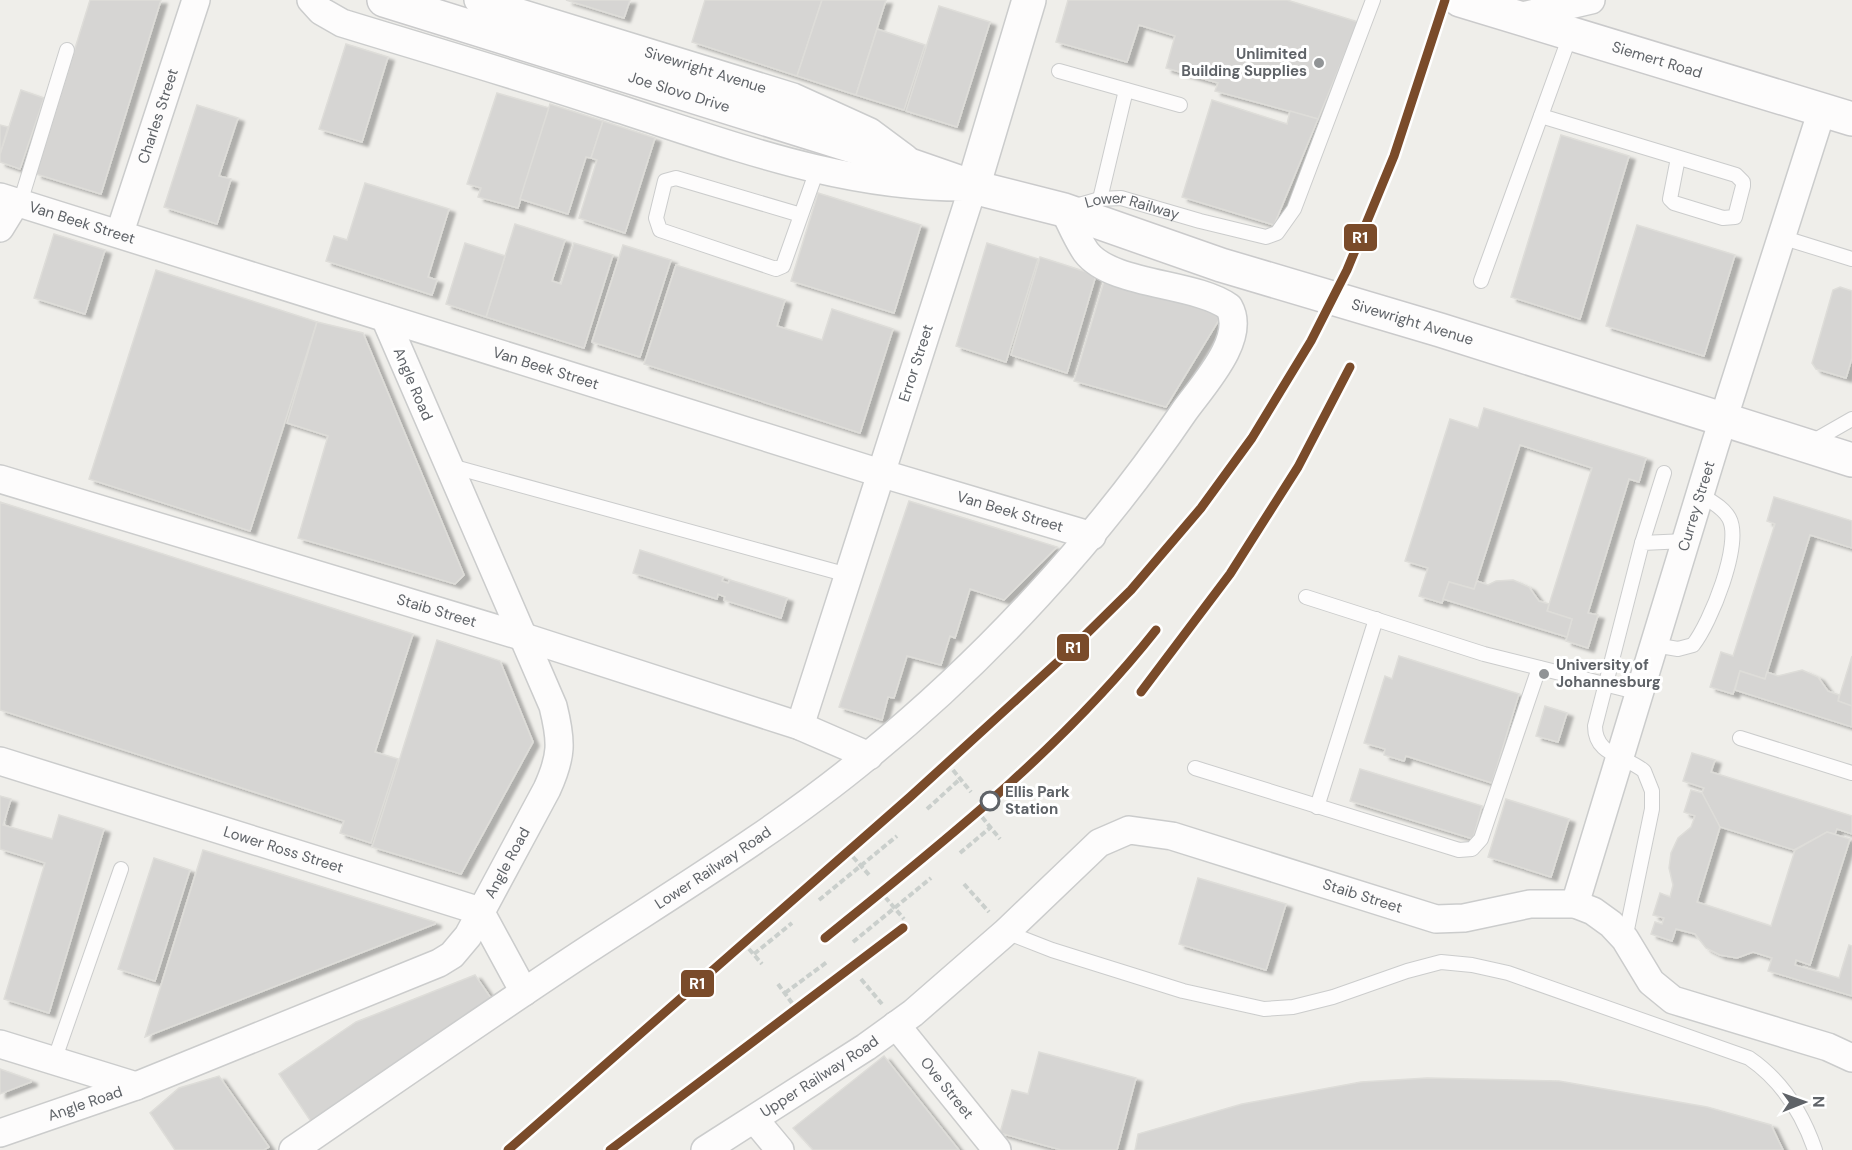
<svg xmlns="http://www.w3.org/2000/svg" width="1852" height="1150" font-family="'DM Sans',sans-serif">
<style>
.building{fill:#d6d5d3;stroke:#deddd9;stroke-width:1.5;filter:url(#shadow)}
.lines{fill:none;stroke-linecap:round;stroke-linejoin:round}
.service-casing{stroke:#cbcccc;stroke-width:16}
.minor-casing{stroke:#cbcccc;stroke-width:30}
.tertiary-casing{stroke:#cbcccc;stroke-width:36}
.secondary-casing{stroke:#cacacb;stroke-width:36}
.path{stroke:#cacfcc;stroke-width:4;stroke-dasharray:6 3;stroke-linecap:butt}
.service{stroke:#fdfcfc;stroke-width:14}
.minor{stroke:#fdfcfc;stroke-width:27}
.tertiary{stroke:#fdfcfc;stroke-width:33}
.secondary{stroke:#fdfcfc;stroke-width:33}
.rail-1-casing{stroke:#fff;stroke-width:14}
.rail-1{stroke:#7a4b2a;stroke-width:9}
.poi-dot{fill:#919496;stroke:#fff;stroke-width:2}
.stop-dot{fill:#fff;stroke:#5f6368;stroke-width:3}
.labels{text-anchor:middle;stroke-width:6;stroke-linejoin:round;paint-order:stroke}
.poi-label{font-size:15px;font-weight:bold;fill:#5f6368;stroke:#fff;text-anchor:end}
.street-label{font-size:15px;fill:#5f6368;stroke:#fff}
.stop-label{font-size:15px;font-weight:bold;fill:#5f6368;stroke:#fff;text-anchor:start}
.line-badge{stroke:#fff;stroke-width:2}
.badge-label{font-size:16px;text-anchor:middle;font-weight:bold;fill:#fff}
</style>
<defs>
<filter id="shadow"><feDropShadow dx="6" dy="4" stdDeviation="1.5" flood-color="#0004"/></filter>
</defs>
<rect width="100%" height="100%" fill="#efeeea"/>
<g class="building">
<polygon points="90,0 161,0 101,194 36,174"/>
<polygon points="566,0 630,0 624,18"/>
<polygon points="705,0 822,0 797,76 692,42"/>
<polygon points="822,0 886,0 856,95 797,76"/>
<polygon points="1068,0 1287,0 1358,22 1318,119 1215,91 1218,83 1166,68 1175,36 1139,25 1127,62 1056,42"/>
<polygon points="939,6 990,22 957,127 906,111"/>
<polygon points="877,29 925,45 904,110 856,95"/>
<polygon points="346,44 388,57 362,142 319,129"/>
<polygon points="21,90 44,98 20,169 0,162 0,154"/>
<polygon points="497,93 549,108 518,208 478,197 481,188 467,184"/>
<polygon points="1212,100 1287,124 1290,111 1318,119 1274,225 1182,197"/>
<polygon points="550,104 603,121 591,158 586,157 568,214 520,199"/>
<polygon points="197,105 238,118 219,176 231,179 217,224 164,207"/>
<polygon points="603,121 655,138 625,233 579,218 597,160 591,158"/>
<polygon points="0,125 8,127 0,154"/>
<polygon points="1561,135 1629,156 1580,319 1511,297"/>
<polygon points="365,183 449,209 428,277 437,280 432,295 326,261 334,236 347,240"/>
<polygon points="818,193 921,225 894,313 791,281"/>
<polygon points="515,224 565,240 552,281 561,284 574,243 613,255 584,348 486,317"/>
<polygon points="1637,225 1735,255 1704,356 1606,326"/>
<polygon points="54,234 105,250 85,314 34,298"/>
<polygon points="465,243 505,256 486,317 446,304"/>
<polygon points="987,243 1038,259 1006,362 956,346"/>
<polygon points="623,245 671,260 640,357 592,342"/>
<polygon points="1040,257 1096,275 1067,373 1011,355"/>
<polygon points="676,265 785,300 777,326 822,340 832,309 893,329 860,433 644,364"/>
<polygon points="156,270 317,322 250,531 89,479"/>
<polygon points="1105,278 1222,315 1166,407 1074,381"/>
<polygon points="1840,287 1852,291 1852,358 1846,378 1816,369 1812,363 1833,290"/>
<polygon points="317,322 363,333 464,575 455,584 298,538 328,436 287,423"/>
<polygon points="1484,408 1646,458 1639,482 1629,479 1588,613 1598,615 1588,648 1566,641 1572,619 1547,611 1592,468 1520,445 1474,589 1449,582 1442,603 1419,596 1428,568 1405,561 1450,419 1478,428"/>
<polygon points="1774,497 1852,521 1852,548 1810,535 1765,679 1740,671 1733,694 1710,687 1721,652 1733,656 1775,524 1767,521"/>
<polygon points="909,501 1057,547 1004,600 970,589 955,638 950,636 941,665 907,656 894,698 888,697 882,720 839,707"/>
<polygon points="0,502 413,634 375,752 398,759 371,843 340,833 344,821 0,710"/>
<polygon points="640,550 723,577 722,581 728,583 730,580 787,598 781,618 724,600 725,597 718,594 717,599 633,573"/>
<polygon points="1513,580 1529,587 1539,601 1549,604 1547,611 1572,619 1567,637 1443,599 1449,582 1474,589 1477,581 1488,585 1496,581"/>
<polygon points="437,640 500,661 533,742 461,874 372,847"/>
<polygon points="1399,656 1519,694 1492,783 1406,756 1404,761 1384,755 1385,749 1364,743 1385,676 1392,679"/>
<polygon points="1852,656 1852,706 1838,701"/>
<polygon points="1802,670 1818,677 1828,691 1839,695 1838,701 1852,706 1852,727 1735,690 1740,671 1765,679 1767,672 1778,676"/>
<polygon points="1545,706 1567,713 1558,742 1536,736"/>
<polygon points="1692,753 1715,760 1711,772 1852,816 1852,834 1837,829 1835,834 1827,832 1794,850 1720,827 1702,793 1704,788 1683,781"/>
<polygon points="1360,769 1482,806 1473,839 1350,801"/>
<polygon points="1691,790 1702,793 1720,827 1697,902 1771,926 1795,850 1827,832 1850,839 1810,965 1796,960 1795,965 1839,978 1849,945 1852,946 1852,996 1768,971 1772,958 1753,952 1737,958 1720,955 1706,948 1695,934 1676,929 1672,941 1651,934 1655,922 1662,924 1664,918 1653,915 1660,893 1670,897 1673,885 1669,868 1671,853 1678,838 1691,827 1695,816 1684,812"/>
<polygon points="0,796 11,799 3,825 52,839 59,815 104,829 49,1013 4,999 45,863 0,849"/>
<polygon points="1506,799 1569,819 1551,877 1488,857"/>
<polygon points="203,850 435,922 435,924 145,1037"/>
<polygon points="154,858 190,870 155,981 118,969"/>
<polygon points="1198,878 1286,904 1266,970 1179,944"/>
<polygon points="475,975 493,1001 312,1123 279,1074 356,1022"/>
<polygon points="1039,1052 1136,1078 1117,1150 1061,1150 1000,1133 1012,1090 1028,1094"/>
<polygon points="884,1056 959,1150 813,1150 793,1128"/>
<polygon points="0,1069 31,1080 31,1082 0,1094"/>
<polygon points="219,1076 269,1147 264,1150 175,1150 150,1113 179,1088"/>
<polygon points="1427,1078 1559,1081 1707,1107 1771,1125 1783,1150 1135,1150 1138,1134 1242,1104 1361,1082"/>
</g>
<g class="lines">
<g class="service-casing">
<g id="service">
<polyline points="1059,71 1180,105"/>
<polyline points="1541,116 1736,175 1743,182 1743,186 1735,217 1723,218 1674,203 1670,199 1678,158"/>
<polyline points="1100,199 1126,90"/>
<polyline points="20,203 67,50"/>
<path id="s1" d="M1072,207L1100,199L1121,198L1200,221L1266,237L1277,233L1294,209L1373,0"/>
<polyline points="801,215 676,178 665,181 656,218 660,230 776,269 783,266 817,170"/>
<polyline points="1781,237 1852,259"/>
<polyline points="1481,281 1571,33"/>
<polyline points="1810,443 1852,419"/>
<polyline points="451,466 848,575"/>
<polyline points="1642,543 1664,473"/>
<polyline points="1306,597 1484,654 1640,693"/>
<path d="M1654,645L1678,649L1693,645C1710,624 1743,543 1729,518C1723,507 1710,501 1700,494"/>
<polyline points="1740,738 1852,773"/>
<polyline points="1195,768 1459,850 1472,849 1481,839 1539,668"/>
<polyline points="1317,807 1376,619"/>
<path d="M1006,932L1052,950L1183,991L1264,1009L1293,1007L1333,997L1407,971L1441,962L1472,965L1508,973L1749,1058C1781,1080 1802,1112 1815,1150"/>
<path d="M1625,939L1652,809V791L1644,771C1625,755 1595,756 1595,726L1642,543L1686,541"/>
<polyline points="54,1061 121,869"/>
</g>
</g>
<g class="minor-casing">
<g id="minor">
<path d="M311,0L321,11L342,23C430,50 519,76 607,105C730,144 842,189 973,187L800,726"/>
<path id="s2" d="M478,0L793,97L870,132L905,158"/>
<polyline points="1518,17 1591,0"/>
<path id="s3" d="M0,197L880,473L1092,536"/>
<polyline points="0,228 16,202"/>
<path id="s4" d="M120,232L196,0"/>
<path id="s5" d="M0,479L524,637L800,726L869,756"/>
<path id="s6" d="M0,761L480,911L524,992"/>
<path id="s7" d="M1575,904L1715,445L1822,110"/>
<path id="s8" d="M896,1025L997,1150"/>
<polyline points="0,1044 136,1086"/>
<polyline points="755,1120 780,1150"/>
<path id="s9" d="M0,1133L136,1086L439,963L452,955L468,936L547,789C562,756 562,742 553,706L385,318"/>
<path id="s10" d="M293,1150C391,1083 488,1015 587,950C682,888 781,828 869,755C987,659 1098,538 1183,413C1202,386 1247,339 1229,307C1194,282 1112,286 1086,252C1077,239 1071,224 1064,210"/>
<path id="s11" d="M705,1150L866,1047L913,1013L1006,932L1099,843L1129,830L1172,836L1436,919L1464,918L1530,904H1575L1593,911L1611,924L1625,939L1651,982L1673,1000L1828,1047L1852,1058"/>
</g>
</g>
<g class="tertiary-casing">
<polyline id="tertiary" points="973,187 1029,0"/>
</g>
<g class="secondary-casing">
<g id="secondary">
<path id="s12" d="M384,0L875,153L973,187L1064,210L1221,265L1440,330L1852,460"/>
<path id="s13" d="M1460,0L1852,119"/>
</g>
</g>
<g class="path">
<polyline points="953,770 971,792"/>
<polyline points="927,809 960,779"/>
<polyline points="982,817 1000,839"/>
<polyline points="960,853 991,827"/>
<polyline points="853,857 870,876"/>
<polyline points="964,884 989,912"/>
<polyline points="885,897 904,919"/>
<polyline points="819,900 897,836"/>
<polyline points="853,942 931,878"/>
<polyline points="749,949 762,964"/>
<polyline points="754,954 792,923"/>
<polyline points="861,979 882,1004"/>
<polyline points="778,984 792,1003"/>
<polyline points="785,993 827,962"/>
</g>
<use href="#service" class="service"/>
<use href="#minor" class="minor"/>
<use href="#tertiary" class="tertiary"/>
<use href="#secondary" class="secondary"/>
<g class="rail-1-casing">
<g id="rail-1">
<polyline points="1141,692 1230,574 1298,467 1350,367"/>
<path d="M825,938C942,843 1062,749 1156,630"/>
<polyline points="508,1150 910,797 1062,658 1131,590 1201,508 1252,438 1311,341 1347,270 1394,156 1445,0"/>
<polyline points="610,1150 903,928"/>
</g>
</g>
<use href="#rail-1" class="rail-1"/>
</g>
<g class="poi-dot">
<circle cx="1319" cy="63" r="6"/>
<circle cx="1544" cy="674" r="6"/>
</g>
<circle class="stop-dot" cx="990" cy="801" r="9"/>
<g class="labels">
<g class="poi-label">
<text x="1307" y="59">Unlimited<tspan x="1307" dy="17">Building Supplies</tspan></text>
<text x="1556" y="670" text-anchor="start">University of<tspan x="1556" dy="17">Johannesburg</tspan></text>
</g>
<g class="street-label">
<text dy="5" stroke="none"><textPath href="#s13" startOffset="206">Siemert Road</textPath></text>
<text dy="5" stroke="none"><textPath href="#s2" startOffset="238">Sivewright Avenue</textPath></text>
<text dy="5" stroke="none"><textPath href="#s12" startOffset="309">Joe Slovo Drive</textPath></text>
<text dy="5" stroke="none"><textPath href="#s4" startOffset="122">Charles Street</textPath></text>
<text dy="5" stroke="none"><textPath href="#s1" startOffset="62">Lower Railway</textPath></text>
<text dy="5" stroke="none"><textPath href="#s3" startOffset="86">Van Beek Street</textPath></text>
<text dy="5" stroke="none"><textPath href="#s12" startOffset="1078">Sivewright Avenue</textPath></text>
<text transform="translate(916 363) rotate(-72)" y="5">Error Street</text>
<text dy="5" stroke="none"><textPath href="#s3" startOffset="572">Van Beek Street</textPath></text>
<text transform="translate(413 384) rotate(67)" y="5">Angle Road</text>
<text dy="5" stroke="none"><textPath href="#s7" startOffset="416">Currey Street</textPath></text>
<text dy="5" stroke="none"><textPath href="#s3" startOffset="1058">Van Beek Street</textPath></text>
<text dy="5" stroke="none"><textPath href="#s5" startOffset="456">Staib Street</textPath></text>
<text dy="5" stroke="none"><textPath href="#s6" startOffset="297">Lower Ross Street</textPath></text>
<text dy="5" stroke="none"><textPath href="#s9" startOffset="594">Angle Road</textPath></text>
<text dy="5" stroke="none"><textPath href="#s10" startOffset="506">Lower Railway Road</textPath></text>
<text dy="5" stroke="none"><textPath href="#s11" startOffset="777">Staib Street</textPath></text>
<text dy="5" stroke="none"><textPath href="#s11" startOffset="136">Upper Railway Road</textPath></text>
<text dy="5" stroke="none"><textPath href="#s8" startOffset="81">Ove Street</textPath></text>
<text dy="5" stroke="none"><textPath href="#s9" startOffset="90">Angle Road</textPath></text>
</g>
<g class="stop-label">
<text x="1005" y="797">Ellis Park<tspan x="1005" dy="17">Station</tspan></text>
</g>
</g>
<g class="line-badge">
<rect x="1343" y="223" width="35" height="29" rx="6" fill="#7a4b2a"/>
<rect x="1056" y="633" width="34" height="29" rx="6" fill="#7a4b2a"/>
<rect x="680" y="969" width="35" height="29" rx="6" fill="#7a4b2a"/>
</g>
<g class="badge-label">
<text x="1360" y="243">R1</text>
<text x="1073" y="653">R1</text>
<text x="697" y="989">R1</text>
</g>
<g transform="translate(1804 1102) rotate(89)" stroke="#ffffff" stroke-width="4.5" paint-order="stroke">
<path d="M0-4.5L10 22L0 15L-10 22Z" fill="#5f6368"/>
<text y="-9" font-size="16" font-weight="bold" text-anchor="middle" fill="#5f6368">N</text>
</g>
</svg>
